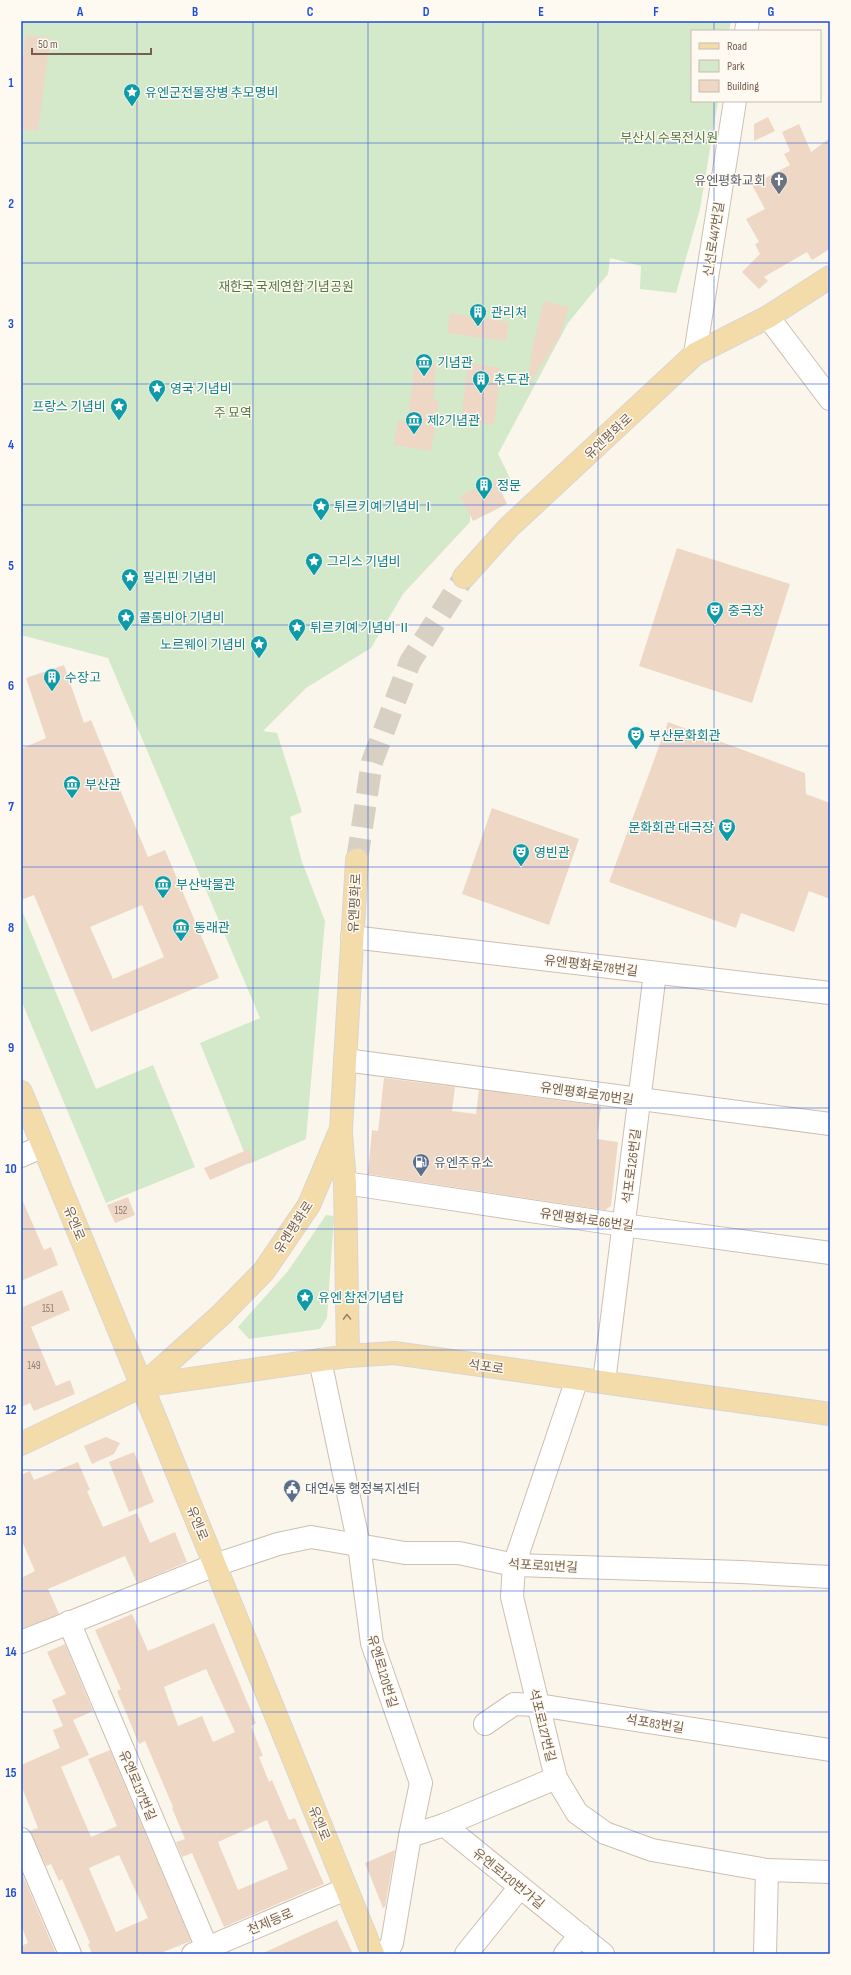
<svg xmlns="http://www.w3.org/2000/svg" width="851" height="1975" font-family="'Sofia Sans Condensed','Noto Sans KR',sans-serif">
<style>
.green{fill:#d4e8ca}
.building{fill:#eed8c5;fill-rule:evenodd}
.lines{fill:none;stroke-linecap:round;stroke-linejoin:round}
.major-tunnel{stroke:#d9d0c4;stroke-width:22;stroke-dasharray:22 11;stroke-linecap:butt}
.minor-casing{stroke:#cdbfb1;stroke-width:24}
.major-casing{stroke:#dbd5d2;stroke-width:24}
.minor{stroke:#fff;stroke-width:22}
.major{stroke:#f3dcaa;stroke-width:22}
.oneway{stroke:#9a846b}
.grid{fill:none;stroke:#1d4ed8;stroke-width:1;stroke-opacity:0.55}
.labels{text-anchor:middle;stroke-width:3;stroke-linejoin:round;paint-order:stroke}
.number-label{font-size:11px;fill:#927d6d}
.culture-label{font-size:13px;fill:#0d838f;stroke:#fefaf1;text-anchor:start}
.park-label{font-size:13px;fill:#547948;stroke:#fefaf1}
.worship-label{font-size:13px;fill:#5b616d;stroke:#fefaf1;text-anchor:end}
.street-label{font-size:13px;fill:#745f50;stroke:#fefaf1}
.service-label{font-size:13px;fill:#4e5e75;stroke:#fefaf1;text-anchor:start}
.neatline{fill:none;stroke:#1d4ed8;stroke-width:1.5}
.grid-label{font-size:13px;text-anchor:middle;font-weight:bold;fill:#1d4ed8}
</style>
<rect width="100%" height="100%" fill="#fbf6eb"/>
<g class="green">
<polygon points="21,21 731,21 729,31 692,31 692,101 718,101 700,209 676,293 640,289 641,266 610,258 608,274 568,323 498,454 513,484 500,490 470,515 470,522 403,594 371,648 306,688 263,731 277,733 302,812 290,817 302,862 325,921 306,1139 249,1164 200,1043 260,1018 108,658 21,635"/>
<polygon points="23,913 96,1089 153,1065 195,1167 106,1203 21,1000 21,914"/>
<polygon points="326,1215 334,1216 327,1318 320,1329 249,1339 238,1327 288,1271"/>
</g>
<g class="building">
<polygon points="26,35 50,38 38,131 21,129 21,71"/>
<polygon points="768,117 775,131 754,141 754,124"/>
<polygon points="799,124 811,152 830,138 830,249 812,260 807,252 764,277 768,281 759,289 742,272 760,254 755,244 759,242 746,219 765,209 752,185 790,165 784,154 790,151 782,132"/>
<polygon points="544,301 569,307 559,338 526,389 533,346"/>
<polygon points="450,313 509,322 506,341 447,333"/>
<polygon points="415,362 436,364 433,400 439,401 431,451 394,445 398,420 408,421"/>
<polygon points="468,363 501,368 494,425 461,420"/>
<polygon points="495,479 507,504 473,521 460,496"/>
<polygon points="677,548 790,584 752,703 639,666"/>
<path d="M64,665L84,723L91,720L148,857L165,850L219,978L91,1032L34,895L21,900V749L46,738L26,678ZM142,905L164,957L113,979L90,927Z"/>
<polygon points="668,722 805,773 806,794 830,803 830,899 809,891 794,932 741,913 736,928 609,882"/>
<polygon points="492,808 579,839 549,925 462,894"/>
<polygon points="384,1078 455,1087 452,1111 476,1114 479,1090 601,1106 597,1139 618,1142 611,1206 605,1210 368,1174 372,1130 378,1131"/>
<polygon points="249,1149 254,1161 210,1180 204,1168"/>
<polygon points="21,1197 44,1250 51,1247 58,1265 21,1281"/>
<polygon points="128,1197 135,1215 115,1223 107,1205"/>
<polygon points="62,1290 70,1310 31,1327 56,1386 70,1380 75,1394 34,1411 30,1403 21,1407 21,1303 23,1307"/>
<polygon points="106,1437 120,1443 114,1454 92,1464 84,1446"/>
<polygon points="134,1452 154,1502 129,1512 109,1462"/>
<polygon points="78,1462 90,1490 87,1491 103,1527 137,1513 150,1543 175,1532 187,1562 137,1583 125,1556 48,1589 59,1614 21,1629 21,1578 35,1571 21,1539 21,1475 30,1471 34,1480"/>
<path d="M132,1614L148,1651L214,1623L256,1723L251,1726L263,1756L259,1757L269,1782L272,1780L289,1820L295,1818L324,1884L224,1927L192,1853L182,1857L176,1842L185,1839L172,1808L173,1807L145,1741L139,1744L117,1691L121,1689L95,1630ZM206,1669L235,1732L213,1742L202,1716L178,1726L164,1687ZM267,1820L288,1869L238,1890L218,1842Z"/>
<path d="M65,1644L93,1711L73,1720L89,1755L61,1767L91,1837L117,1826L88,1759L110,1750L191,1941L158,1954H92L88,1944L90,1943L62,1879L59,1881L51,1864L46,1866L30,1831L38,1828L21,1785V1765L60,1748L53,1730L63,1726L52,1700L66,1694L47,1652ZM119,1855L148,1918L116,1932L89,1868Z"/>
<polygon points="395,1850 385,1907 383,1908 365,1863"/>
<polygon points="21,1871 56,1954 21,1954 21,1946 28,1943 21,1925"/>
<polygon points="337,1920 353,1954 261,1954 309,1932"/>
</g>
<g class="lines">
<polyline class="major-tunnel" points="357,860 372,762 410,662 464,577"/>
<g class="minor-casing">
<g id="minor">
<polyline points="746,31 748,21"/>
<polyline points="768,317 830,399"/>
<polyline points="695,354 735,101"/>
<polyline points="352,937 830,993"/>
<polyline points="345,1060 830,1124"/>
<polyline points="21,1156 43,1146"/>
<polyline points="345,1183 623,1225 830,1253"/>
<polyline points="320,1360 359,1545 372,1643 421,1783 410,1836 392,1943 386,1954"/>
<polyline points="577,1379 514,1565 512,1597 556,1778 577,1813 605,1833 652,1850 767,1870 830,1872"/>
<polyline points="604,1382 655,973"/>
<polyline points="69,1622 207,1948"/>
<polyline points="21,1642 215,1565 278,1544 311,1537 405,1553 459,1553 514,1565 741,1572 830,1577"/>
<polyline points="485,1724 514,1704 538,1705 830,1750"/>
<polyline points="444,1825 603,1954"/>
<polyline points="410,1836 444,1825 556,1778"/>
<polyline points="21,1839 70,1954"/>
<polyline points="193,1954 346,1889"/>
<polyline points="466,1954 520,1887"/>
<polyline points="565,1954 580,1935"/>
<polyline points="765,1954 767,1870"/>
</g>
</g>
<g class="major-casing">
<g id="major">
<polyline points="464,577 509,527 695,354 768,317 830,277"/>
<polyline points="21,1092 142,1386 373,1954"/>
<polyline points="341,1133 345,1183 348,1356"/>
<polyline points="142,1386 348,1356 394,1353 830,1414"/>
<polyline points="21,1444 142,1386 222,1314 264,1271 309,1205 341,1129 357,860"/>
</g>
</g>
<use href="#minor" class="minor"/>
<use href="#major" class="major"/>
</g>
<defs><path id="oneway-chevron" d="M-2-3.5L2.5 0L-2 3.5" fill="none" stroke-width="1.6" stroke-linecap="round" stroke-linejoin="round"/></defs>
<use class="oneway" href="#oneway-chevron" transform="translate(347 1317) rotate(-91)"/>
<path class="grid" d="M137,21V1954M253,21V1954M368,21V1954M483,21V1954M598,21V1954M714,21V31M714,101V1954M21,143H830M21,263H830M21,384H830M21,505H830M21,625H830M21,746H830M21,867H830M21,988H830M21,1108H830M21,1229H830M21,1350H830M21,1470H830M21,1591H830M21,1712H830M21,1832H830"/>
<defs>
<g id="sight-pin" transform="scale(0.9)"><path d="M0 17L-7.5 6A9.5 9.5 0 1 1 7.5 6Z" fill="#0f9aa8" stroke="#fefaf1"/><path d="M0-6L1.8-2.2L6-1.7L2.9 1.2L3.7 5.4L0 3.3L-3.7 5.4L-2.9 1.2L-6-1.7L-1.8-2.2Z" fill="#fff"/></g>
<g id="church-pin" transform="scale(0.9)"><path d="M0 17L-7.5 6A9.5 9.5 0 1 1 7.5 6Z" fill="#6b7280" stroke="#fefaf1"/><path d="M-1.2-6h2.4v3.5h3.3v2.4h-3.3V6h-2.4V-.1h-3.3v-2.4h3.3Z" fill="#fff"/></g>
<g id="building-pin" transform="scale(0.9)"><path d="M0 17L-7.5 6A9.5 9.5 0 1 1 7.5 6Z" fill="#0f9aa8" stroke="#fefaf1"/><path d="M-4-6H4V6H1V3H-1V6H-4ZM-2.5-4.3h1.7v1.8h-1.7ZM.8-4.3h1.7v1.8H.8ZM-2.5-1h1.7V.8h-1.7ZM.8-1h1.7V.8H.8Z" fill="#fff"/></g>
<g id="museum-pin" transform="scale(0.9)"><path d="M0 17L-7.5 6A9.5 9.5 0 1 1 7.5 6Z" fill="#0f9aa8" stroke="#fefaf1"/><path d="M0-6L6-3V-2H-6V-3ZM-5-1h2V3h-2ZM-1-1h2V3h-2ZM3-1h2V3H3ZM-6 4H6V6H-6Z" fill="#fff"/></g>
<g id="theatre-pin" transform="scale(0.9)"><path d="M0 17L-7.5 6A9.5 9.5 0 1 1 7.5 6Z" fill="#0f9aa8" stroke="#fefaf1"/><path d="M-5-5.5Q0-4 5-5.5V0Q5 5 0 6Q-5 5-5 0ZM-3.3-2.5H-1v1.5H-3.3ZM1-2.5H3.3v1.5H1ZM-2.8 1Q0 5.5 2.8 1Z" fill="#fff"/></g>
<g id="fuel-pin" transform="scale(0.9)"><path d="M0 17L-7.5 6A9.5 9.5 0 1 1 7.5 6Z" fill="#5c6f8a" stroke="#fefaf1"/><path d="M-5.5-6h7V0h2V4h1.3V-2.5L3-4.5l.8-.8L6-3V5H2.5V1h-1V6h-7ZM-4.2-4.7v3.2H.2V-4.7Z" fill="#fff"/></g>
<g id="civic-pin" transform="scale(0.9)"><path d="M0 17L-7.5 6A9.5 9.5 0 1 1 7.5 6Z" fill="#5c6f8a" stroke="#fefaf1"/><path d="M-.6-6.5H3V-4.5H.6V-3L4-1V1h2V6H-6V1h2V-1L-.6-3ZM-1.2 2.5V6h2.4V2.5Z" fill="#fff"/></g>
</defs>
<g fill-rule="evenodd">
<use href="#sight-pin" x="132" y="92"/>
<use href="#church-pin" x="779" y="180"/>
<use href="#building-pin" x="478" y="312"/>
<use href="#museum-pin" x="424" y="362"/>
<use href="#building-pin" x="481" y="379"/>
<use href="#sight-pin" x="157" y="388"/>
<use href="#sight-pin" x="119" y="406"/>
<use href="#museum-pin" x="414" y="420"/>
<use href="#building-pin" x="484" y="485"/>
<use href="#sight-pin" x="321" y="506"/>
<use href="#sight-pin" x="314" y="561"/>
<use href="#sight-pin" x="130" y="577"/>
<use href="#theatre-pin" x="715" y="610"/>
<use href="#sight-pin" x="126" y="617"/>
<use href="#sight-pin" x="297" y="627"/>
<use href="#sight-pin" x="259" y="644"/>
<use href="#building-pin" x="52" y="677"/>
<use href="#theatre-pin" x="636" y="735"/>
<use href="#museum-pin" x="72" y="784"/>
<use href="#theatre-pin" x="727" y="827"/>
<use href="#theatre-pin" x="521" y="852"/>
<use href="#museum-pin" x="163" y="884"/>
<use href="#museum-pin" x="181" y="927"/>
<use href="#fuel-pin" x="421" y="1162"/>
<use href="#sight-pin" x="305" y="1297"/>
<use href="#civic-pin" x="292" y="1488"/>
</g>
<g class="labels">
<g class="number-label">
<text x="121" y="1214">152</text>
<text x="48" y="1312">151</text>
<text x="34" y="1369">149</text>
</g>
<g class="culture-label">
<text x="145" y="97">유엔군전몰장병 추모명비</text>
<text x="491" y="317">관리처</text>
<text x="437" y="367">기념관</text>
<text x="494" y="384">추도관</text>
<text x="170" y="393">영국 기념비</text>
<text x="106" y="411" text-anchor="end">프랑스 기념비</text>
<text x="427" y="425">제2기념관</text>
<text x="497" y="490">정문</text>
<text x="334" y="511">튀르키예 기념비 Ⅰ</text>
<text x="327" y="566">그리스 기념비</text>
<text x="143" y="582">필리핀 기념비</text>
<text x="728" y="615">중극장</text>
<text x="139" y="622">콜롬비아 기념비</text>
<text x="310" y="632">튀르키예 기념비 Ⅱ</text>
<text x="246" y="649" text-anchor="end">노르웨이 기념비</text>
<text x="65" y="682">수장고</text>
<text x="649" y="740">부산문화회관</text>
<text x="85" y="789">부산관</text>
<text x="714" y="832" text-anchor="end">문화회관 대극장</text>
<text x="534" y="857">영빈관</text>
<text x="176" y="889">부산박물관</text>
<text x="194" y="932">동래관</text>
<text x="318" y="1302">유엔 참전기념탑</text>
</g>
<g class="park-label">
<text x="669" y="142">부산시 수목전시원</text>
<text x="286" y="291">재한국 국제연합 기념공원</text>
<text x="233" y="417">주 묘역</text>
</g>
<g class="worship-label">
<text x="766" y="185">유엔평화교회</text>
</g>
<g class="street-label">
<text transform="translate(713 239) rotate(-81)" y="5">신선로447번길</text>
<text transform="translate(608 436) rotate(-43)" y="5">유엔평화로</text>
<text transform="translate(354 903) rotate(-87)" y="5">유엔평화로</text>
<text transform="translate(591 965) rotate(7)" y="5">유엔평화로78번길</text>
<text transform="translate(587 1093) rotate(8)" y="5">유엔평화로70번길</text>
<text transform="translate(631 1166) rotate(-83)" y="5">석포로126번길</text>
<text transform="translate(587 1219) rotate(8)" y="5">유엔평화로66번길</text>
<text transform="translate(75 1223) rotate(68)" y="5">유엔로</text>
<text transform="translate(293 1227) rotate(-57)" y="5">유엔평화로</text>
<text transform="translate(486 1366) rotate(8)" y="5">석포로</text>
<text transform="translate(198 1523) rotate(68)" y="5">유엔로</text>
<text transform="translate(543 1565) rotate(3)" y="5">석포로91번길</text>
<text transform="translate(383 1671) rotate(73)" y="5">유엔로120번길</text>
<text transform="translate(655 1723) rotate(9)" y="5">석포83번길</text>
<text transform="translate(543 1725) rotate(76)" y="5">석포로127번길</text>
<text transform="translate(138 1785) rotate(67)" y="5">유엔로137번길</text>
<text transform="translate(320 1823) rotate(68)" y="5">유엔로</text>
<text transform="translate(509 1878) rotate(39)" y="5">유엔로120번가길</text>
<text transform="translate(270 1921) rotate(-23)" y="5">천제등로</text>
</g>
<g class="service-label">
<text x="434" y="1167">유엔주유소</text>
<text x="305" y="1493">대연4동 행정복지센터</text>
</g>
</g>
<rect width="851" height="1975" fill="none" stroke="#fefaf1" stroke-width="44"/>
<rect x="691" y="30" width="130" height="72" fill="#fefaf1" stroke="#c7bcb1"/>
<rect x="699" y="43" width="20" height="6" fill="#f3dcaa" stroke="#c7bcb1"/>
<text x="727" y="50" font-size="12" fill="#745f50">Road</text>
<rect x="699" y="60" width="20" height="12" fill="#d4e8ca" stroke="#c7bcb1"/>
<text x="727" y="70" font-size="12" fill="#745f50">Park</text>
<rect x="699" y="80" width="20" height="12" fill="#eed8c5" stroke="#c7bcb1"/>
<text x="727" y="90" font-size="12" fill="#745f50">Building</text>
<path d="M32 48v6h119v-6" fill="none" stroke="#745f50" stroke-width="2"/>
<text x="38" y="48" font-size="12" fill="#745f50" stroke="#fefaf1" stroke-width="3" paint-order="stroke">50 m</text>
<rect x="22" y="22" width="807" height="1931" class="neatline"/>
<g class="grid-label">
<text x="80" y="16">A</text>
<text x="195" y="16">B</text>
<text x="310" y="16">C</text>
<text x="426" y="16">D</text>
<text x="541" y="16">E</text>
<text x="656" y="16">F</text>
<text x="771" y="16">G</text>
<text x="11" y="87">1</text>
<text x="11" y="208">2</text>
<text x="11" y="328">3</text>
<text x="11" y="449">4</text>
<text x="11" y="570">5</text>
<text x="11" y="690">6</text>
<text x="11" y="811">7</text>
<text x="11" y="932">8</text>
<text x="11" y="1052">9</text>
<text x="11" y="1173">10</text>
<text x="11" y="1294">11</text>
<text x="11" y="1414">12</text>
<text x="11" y="1535">13</text>
<text x="11" y="1656">14</text>
<text x="11" y="1777">15</text>
<text x="11" y="1897">16</text>
</g>
</svg>
